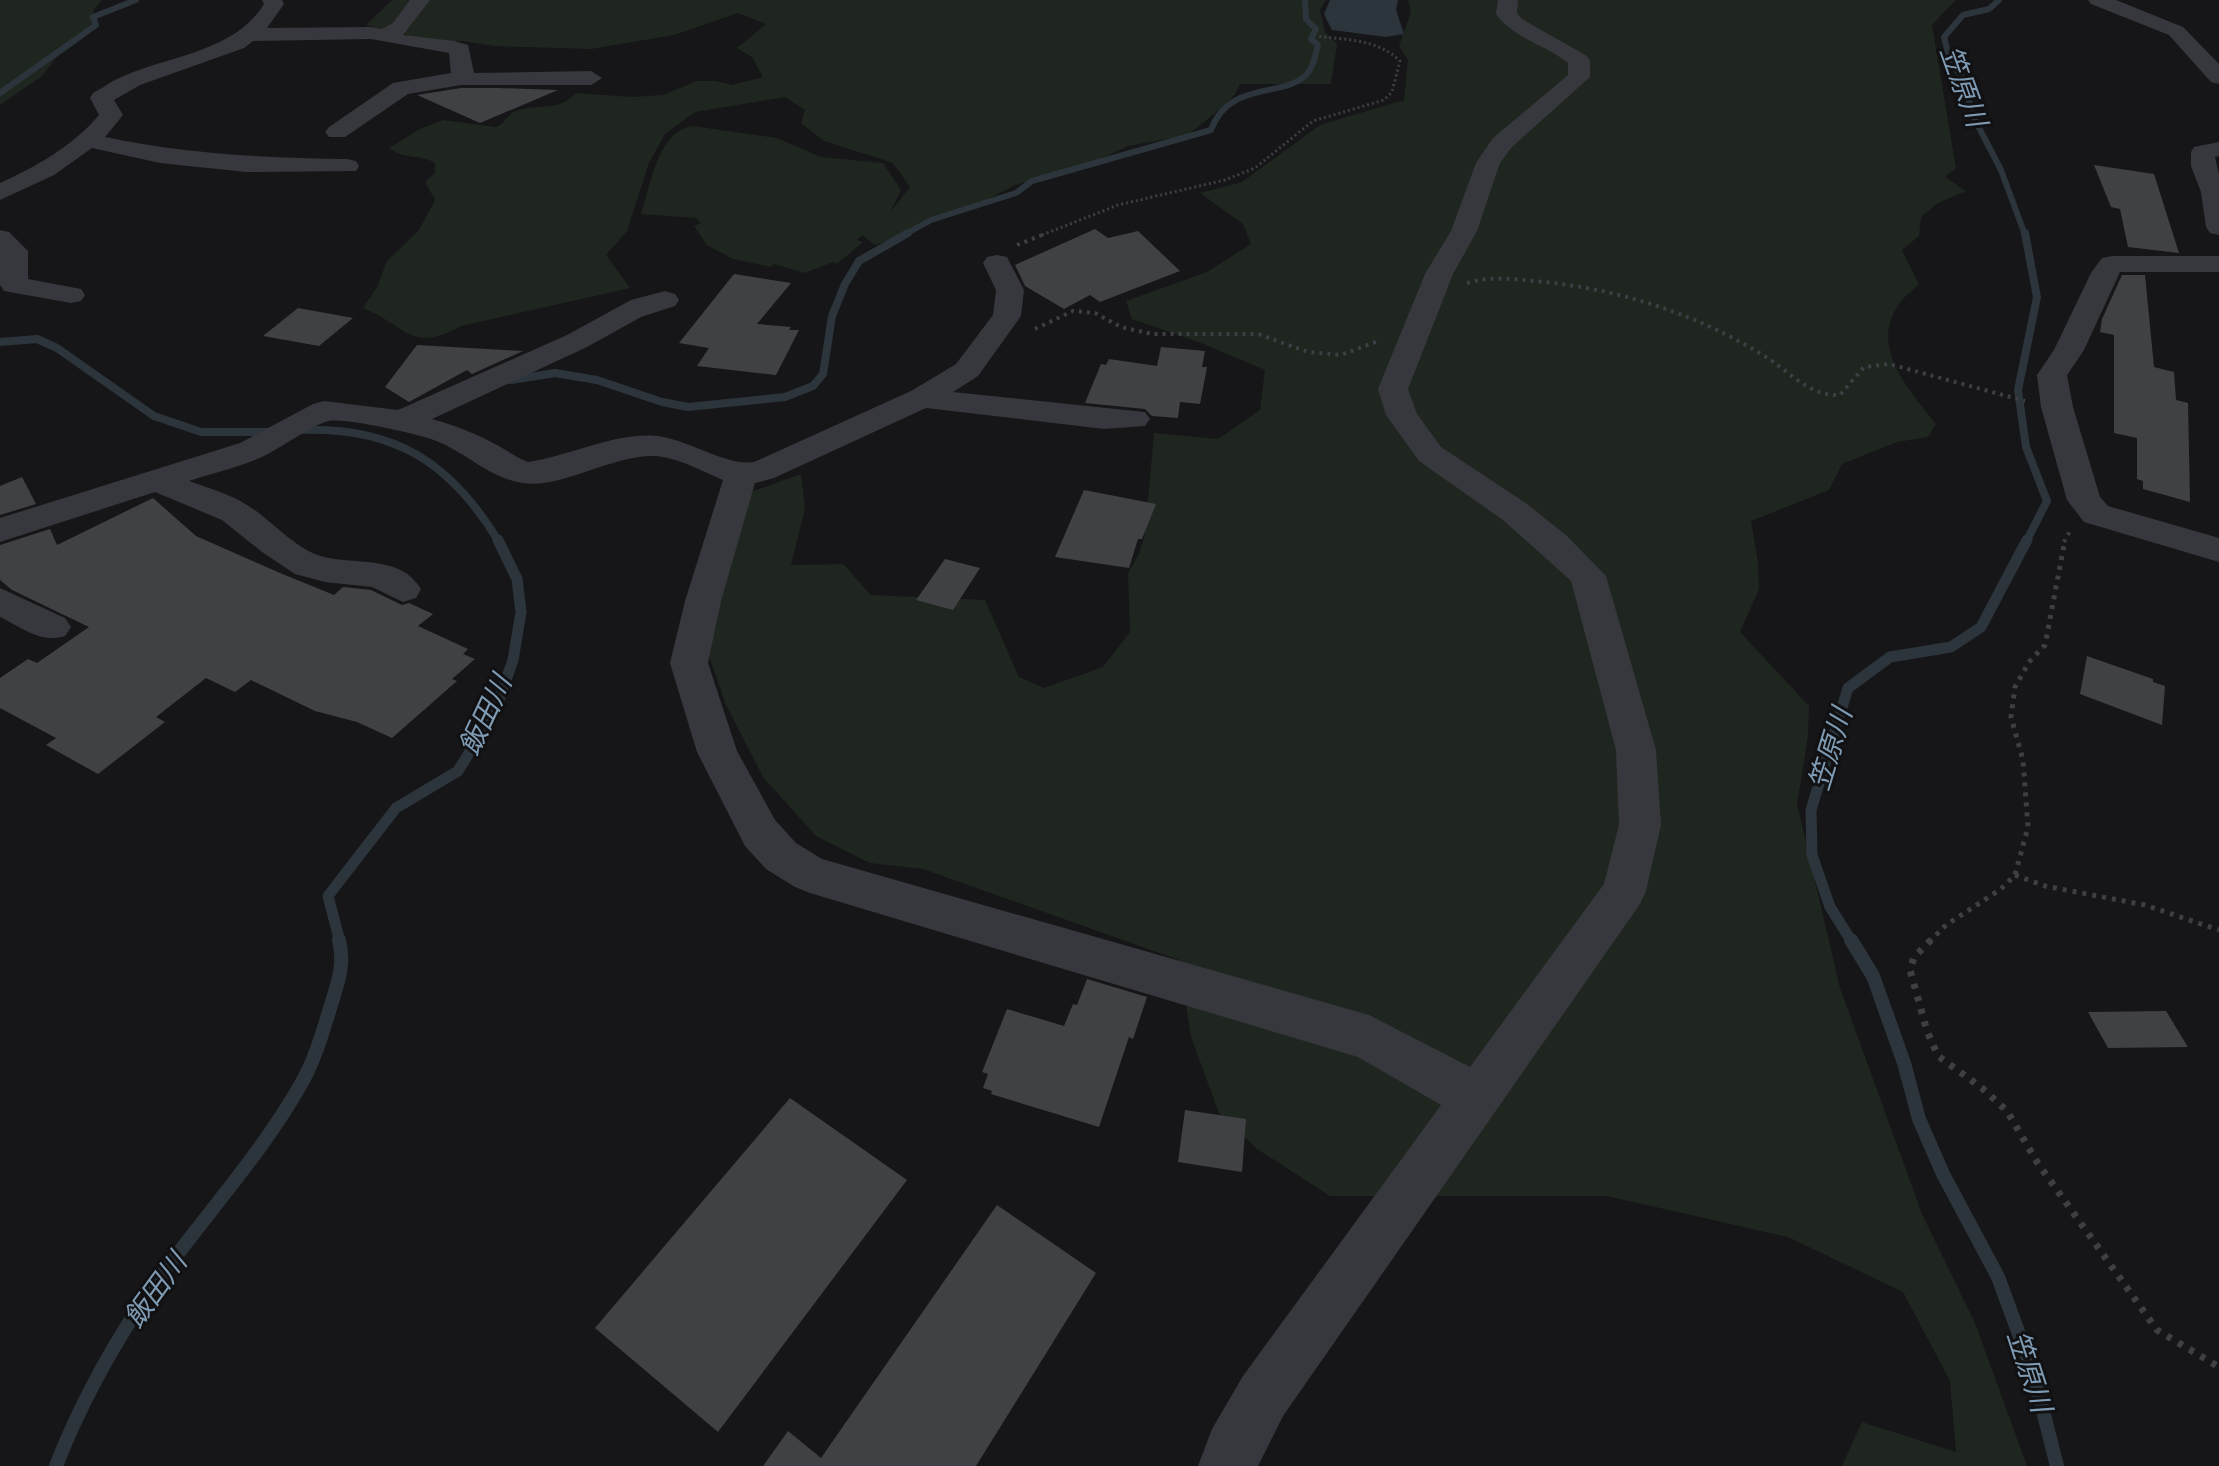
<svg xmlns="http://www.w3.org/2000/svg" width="2219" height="1466" font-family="Roboto,'Noto Sans JP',sans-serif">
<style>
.green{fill:#1e261f}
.water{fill:#2c353c}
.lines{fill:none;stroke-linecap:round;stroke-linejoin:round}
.stream-far3{stroke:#2c353c;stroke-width:6}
.stream-far2{stroke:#2c353c;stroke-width:8}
.stream-far1{stroke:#2c353c;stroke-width:11}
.stream{stroke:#2c353c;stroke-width:14}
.building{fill:#404145}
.path-far3{stroke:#3d3f44;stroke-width:3;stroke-dasharray:2 3;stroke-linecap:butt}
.path-far2{stroke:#3d3f44;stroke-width:4;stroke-dasharray:3 5;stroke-linecap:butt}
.path-far1{stroke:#3d3f44;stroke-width:5;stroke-dasharray:4 6;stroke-linecap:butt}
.path{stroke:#3d3f44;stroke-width:7;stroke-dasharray:5 8;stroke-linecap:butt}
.minor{fill:#37383d;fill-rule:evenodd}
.labels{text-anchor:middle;stroke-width:6;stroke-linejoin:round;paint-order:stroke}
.water-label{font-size:28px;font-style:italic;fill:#7f9bb3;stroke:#111113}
</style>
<rect width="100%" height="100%" fill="#161618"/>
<g class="green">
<polygon points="0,0 102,0 94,9 93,27 77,43 56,58 42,76 0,105"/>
<path d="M392,0H1326L1320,10L1325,32L1337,44L1331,84H1240L1235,94L1220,109L1188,135L1128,146L1098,160L1013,186L973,207L935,216L902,236L875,245L862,235L857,240L863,242L837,264L833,262L805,273L774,264L771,267L733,259L707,245L694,226L701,223L696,218L641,214C650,187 658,130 693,126L777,138L821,157L883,163L901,190L891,211L910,187L893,163L824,141L801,123L805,110L785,97L695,112L665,134L649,163L627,231L606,255L630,288L461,326C411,354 407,326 363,308L377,287L387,261L419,230L435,200L425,182L435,173V163C419,153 407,161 389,148L420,129L443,120L496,127C505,124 506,115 516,111C535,103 558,113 576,93L632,97L663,95L697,81H716L732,85L763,77L752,57L737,48L766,24L738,13L674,35L591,49L494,46L463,41H429L366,25Z"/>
<path d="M1408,0H1956L1932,25L1956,168L1945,177L1966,191L1938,203L1921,217L1919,236L1902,250L1919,284C1912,291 1902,298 1897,307C1870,350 1911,392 1936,424L1928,437L1897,442L1842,464L1829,490L1751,521L1758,562L1759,589L1740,632L1809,706L1808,736L1797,804L1840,988L1922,1214L1975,1323L2027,1466H1842L1862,1422L1956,1452L1950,1381L1903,1292L1788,1237L1607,1196H1330L1257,1149L1219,1113L1191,1037L1179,960L923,869L870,863L816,836L763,777L726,705L707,650L745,494L801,474L805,509L791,565L843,564L871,595L985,600L1019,677L1044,688L1103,667L1130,632L1128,573L1139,554L1145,534L1154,433L1218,439L1260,410L1265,370L1201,343L1132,319L1126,301L1207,272L1251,244L1243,224L1200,193L1242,182L1320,125L1404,100L1408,60L1399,46L1411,12Z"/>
</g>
<polygon class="water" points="1330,0 1398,0 1396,10 1404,34 1386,37 1332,30 1324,14"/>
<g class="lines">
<g class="stream-far3">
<polyline points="1999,0 1989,9 1963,15 1944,37 1950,61 1969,86 1969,101 1975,120 2001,170 2025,235"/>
<polyline points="0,93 96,25 93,17 136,0"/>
<path d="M904,235L931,220L1016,193L1032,181L1211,130C1229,80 1284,98 1306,75C1314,67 1315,55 1318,45L1311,39L1316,29L1306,19L1305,0"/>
</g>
<g class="stream-far2">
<polyline points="2025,233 2037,297 2018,390 2026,447 2047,501 2026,542"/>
<polyline points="0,342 37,339 57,348 154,416 201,432 273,432"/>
<polyline points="511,380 555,373 597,380 662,402 688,407 785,397 813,386 823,374 832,316 845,284 859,261 908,233"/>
<path d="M298,430C393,426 450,461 499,542"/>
</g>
<g class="stream-far1">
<polyline points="340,942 328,896 396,808 458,771 495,711 513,660 521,612 517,579 498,540"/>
<polyline points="1852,942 1830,907 1812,855 1811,810 1848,688 1890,657 1951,647 1981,627 2027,540"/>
</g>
<g class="stream">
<polyline points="1851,940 1873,976 1904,1063 1919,1119 1943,1174 1998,1277 2034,1375 2057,1466"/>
<path d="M56,1466C77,1412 106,1358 137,1310C189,1232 255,1165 301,1084C315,1060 323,1031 331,1005C338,982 345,964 339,940"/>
</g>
</g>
<g class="building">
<polygon points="461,88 497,88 558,90 480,123 417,95"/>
<polygon points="2094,165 2154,174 2179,253 2128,247 2120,209 2111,207"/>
<polygon points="1095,229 1108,238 1138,231 1180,271 1100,302 1090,295 1064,309 1025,286 1015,265"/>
<polygon points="734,274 791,283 757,324 791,327 789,330 799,330 776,375 697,366 709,348 679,343"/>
<polygon points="2122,275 2145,275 2154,367 2174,372 2176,400 2188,403 2190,502 2143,489 2143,481 2137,479 2137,438 2114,433 2114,335 2100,332 2102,319"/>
<polygon points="298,308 353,318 319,346 263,336"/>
<polygon points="417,345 504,350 523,351 472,374 467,370 409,402 385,387"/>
<polygon points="1161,347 1205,351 1202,367 1207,367 1200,404 1180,402 1178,418 1152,416 1145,409 1085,403 1101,364 1106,365 1109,359 1157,366"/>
<polygon points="22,477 36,504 0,515 0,486"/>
<polygon points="1084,490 1156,504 1142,539 1138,539 1129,568 1055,557"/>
<polygon points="153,498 196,536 280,573 334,595 343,587 371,590 402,605 409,603 433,614 418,626 468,649 463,654 475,659 452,679 457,681 392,738 357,722 315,711 251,680 235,692 206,678 156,717 165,722 98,774 46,745 56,738 0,708 0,678 28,659 37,663 89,627 12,590 0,580 0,545 50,529 57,545"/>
<polygon points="945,559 980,568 953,610 916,600"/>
<polygon points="2087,656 2153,679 2153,682 2165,686 2162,725 2080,694"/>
<polygon points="1087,979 1147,997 1133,1039 1129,1037 1099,1127 991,1094 992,1091 983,1088 988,1074 982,1072 1007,1009 1064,1026 1073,1004 1077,1005"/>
<polygon points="2166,1011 2188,1047 2108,1048 2088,1012"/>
<polygon points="790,1098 907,1180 718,1432 595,1328"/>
<polygon points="1185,1110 1246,1119 1242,1172 1178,1162"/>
<polygon points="997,1205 1096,1273 976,1466 763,1466 788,1431 821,1458"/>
</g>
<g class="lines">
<path class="path-far3" d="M1042,235L1118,205L1225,180L1255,168L1313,121L1384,100L1392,92L1400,61C1378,39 1346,40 1317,36"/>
<g class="path-far2">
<polyline points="1017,245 1047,233"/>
<path d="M1467,283C1490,276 1510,279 1534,281C1616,288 1696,313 1766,357C1790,372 1810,397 1840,395L1864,367L1889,364L2025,401"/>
<polyline points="1035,329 1073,311 1095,313 1121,327 1152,334 1258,334 1308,352 1341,355 1378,341"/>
<polyline points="2064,542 2070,531"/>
</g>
<g class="path-far1">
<polyline points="2015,875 2045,886 2145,905 2219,930"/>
<polyline points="1929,942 1946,925 2001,889 2015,875 2028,827 2023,760 2011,717 2015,687 2029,662 2045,645 2065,540"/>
</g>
<polyline class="path" points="1931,940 1914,957 1910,970 1927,1031 1938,1056 1982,1088 2007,1111 2037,1162 2157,1330 2219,1367"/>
<g class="minor">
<path d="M262,0H282L284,4L267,28L371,27L382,29L393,23L410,0H430L403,35L454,41L468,45L474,73L591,71L602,78L591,85H461L408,94L345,137H329L325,132L329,127L393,83L451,73L449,53L371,39L253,41L244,48L140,85L114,100L123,115L105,137C186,154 265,158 347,159L356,161L359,166L356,171L246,172L160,163L92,148L54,175L0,200V183C36,167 74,145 99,115L90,98L93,93C104,87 115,79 126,75C173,55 235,51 264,4Z"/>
<path d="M1498,0H1518L1517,13L1522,19L1587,56L1590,61V77L1511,148L1500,163L1477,231L1453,274L1408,389L1417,414L1441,447L1527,504L1567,536L1606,576L1656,750L1661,825L1646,891L1640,904L1283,1416L1258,1466H1198L1212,1429L1243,1376L1441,1105L1358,1057L810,893L795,887L766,869L745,846L697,752L670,663L685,601L723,480C702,471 677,457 654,456C612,455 561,489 523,483C488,478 464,450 431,439C412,433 347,418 329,421C313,424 281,448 264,456C241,467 214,473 189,481C208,488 230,494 247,505C272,520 295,550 324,557C356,565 401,555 421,589L416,598L403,602L372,587L325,582L295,574L262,552L222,520L155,492L0,542V518L240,443L313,404L324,401L398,410L567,335L631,300L665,291L675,294L679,300L675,306L641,317L587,347L432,419C453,425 473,432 493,443C506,449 514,457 528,462C570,456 615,432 657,436C687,439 728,467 754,462L911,391L956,364L993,315L996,290L983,263L987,257L997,255L1007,257L1024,290L1021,316L978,376L953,392L1145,412L1150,419L1145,426L1104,429L926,408L774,478L755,483L721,601L708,663L737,751L775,820L796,843L822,859L1369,1015L1470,1067L1604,884L1619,825L1616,750L1571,581L1503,520L1419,461L1386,415L1378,389L1425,274L1451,231L1476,163L1493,138L1568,75V63C1545,44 1514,39 1496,14Z"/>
<polygon points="2088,0 2116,0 2183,27 2219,64 2219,84 2211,82 2169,35 2091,4"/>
<polygon points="2219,142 2219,156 2215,157 2219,174 2219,235 2210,233 2206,227 2201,192 2191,166 2191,152 2194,147"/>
<polygon points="0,230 9,232 28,251 28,279 81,289 85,295 81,301 71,303 4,291 0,285"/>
<polygon points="2112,256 2219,256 2219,272 2120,272 2084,350 2067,375 2073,407 2100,497 2108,506 2219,538 2219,562 2084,522 2067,500 2041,407 2037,375 2054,350 2091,273 2102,258"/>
<path d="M0,588L65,618L71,627L65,636C41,644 21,627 0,617Z"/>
</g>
</g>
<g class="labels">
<g class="water-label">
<text transform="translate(1964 86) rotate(70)" y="10">笠原川</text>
<text transform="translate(485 715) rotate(-65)" y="10">飯田川</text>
<text transform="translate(1830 749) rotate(-73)" y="10">笠原川</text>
<text transform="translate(155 1290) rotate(-54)" y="10">飯田川</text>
<text transform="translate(2030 1371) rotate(72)" y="10">笠原川</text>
</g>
</g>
</svg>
